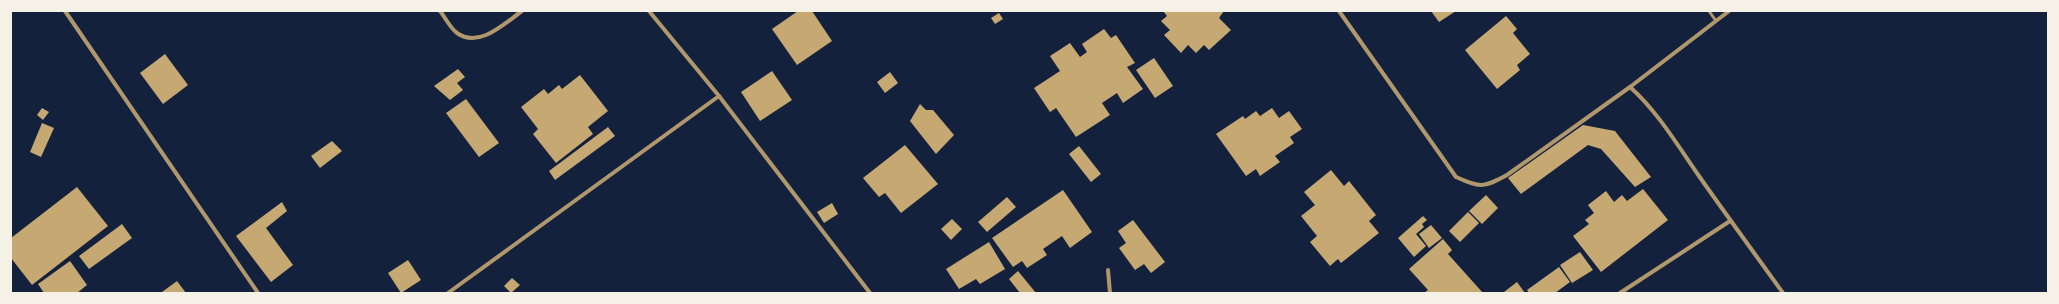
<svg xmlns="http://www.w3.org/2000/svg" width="2059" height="304" font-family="'Work Sans',sans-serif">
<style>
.building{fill:#c6a872}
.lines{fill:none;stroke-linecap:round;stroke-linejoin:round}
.service{stroke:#b1986c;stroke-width:3}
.minor{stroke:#b1986c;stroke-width:4}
</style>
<rect width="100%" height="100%" fill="#14213d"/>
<g class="building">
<polygon points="798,11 812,11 832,41 797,65 772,29"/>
<polygon points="1163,11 1224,11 1219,18 1231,30 1209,50 1204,45 1196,53 1188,45 1181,53 1164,35 1170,30 1161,21 1167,16"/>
<polygon points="1431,11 1456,11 1439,22"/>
<polygon points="999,13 1003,19 995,24 991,18"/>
<polygon points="1506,16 1517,29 1513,33 1530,54 1517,65 1520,70 1497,89 1465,50"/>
<polygon points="1104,29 1111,38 1116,35 1135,63 1127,67 1143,89 1123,103 1117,93 1102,103 1110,115 1076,137 1056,108 1050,112 1034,88 1060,71 1050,56 1070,43 1080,57 1087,52 1082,44"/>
<polygon points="165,54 188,85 163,104 140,73"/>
<polygon points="1154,58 1173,86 1155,98 1136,70"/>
<polygon points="458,69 465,77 457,83 463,90 450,100 434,86"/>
<polygon points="772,71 792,100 760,121 741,92"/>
<polygon points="890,72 898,83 885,93 877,82"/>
<polygon points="580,75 608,111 588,127 593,134 556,163 533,134 538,129 521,107 544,89 548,94 559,85 562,89"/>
<polygon points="466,99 499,143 479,157 446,113"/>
<polygon points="920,104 926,110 933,110 954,135 936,154 910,121"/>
<polygon points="42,108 49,112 43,120 37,115"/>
<polygon points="1272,108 1279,118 1289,111 1302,129 1290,137 1294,143 1275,156 1280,162 1260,176 1256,169 1246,176 1216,134 1243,116 1245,119 1256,111 1260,116"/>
<polygon points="42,123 54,128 41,157 30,152"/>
<polygon points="1583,125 1615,131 1651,177 1635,187 1601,149 1588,145 1521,194 1508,178"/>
<polygon points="608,127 615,136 555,180 549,171"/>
<polygon points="332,141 342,151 320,168 311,156"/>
<polygon points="905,145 938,184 901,213 885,193 879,197 863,178"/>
<polygon points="1079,146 1101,174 1091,182 1069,154"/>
<polygon points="1331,170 1344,186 1349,181 1376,215 1369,221 1379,233 1341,263 1338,259 1330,266 1310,242 1317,236 1301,216 1315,205 1304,192"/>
<polygon points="77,187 108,226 32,285 11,258 11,238"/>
<polygon points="1643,189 1668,220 1601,272 1573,236 1589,224 1585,220 1594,213 1588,205 1606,191 1614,202 1622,195 1627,201"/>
<polygon points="1063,190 1092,232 1070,248 1062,236 1043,249 1047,255 1027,268 1022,261 1013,267 992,238"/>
<polygon points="1486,195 1498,208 1482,224 1469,211"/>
<polygon points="1007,197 1016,207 987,232 978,222"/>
<polygon points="282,202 287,211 266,228 293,265 271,282 236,236"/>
<polygon points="832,203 838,214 824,223 817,212"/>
<polygon points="1468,212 1479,223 1460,242 1449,231"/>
<polygon points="1423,216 1427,220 1422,224 1424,227 1416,234 1426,246 1414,257 1398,238"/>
<polygon points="952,219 962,229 951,240 941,229"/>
<polygon points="1133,220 1165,262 1151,273 1144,264 1135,270 1119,248 1126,243 1118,231"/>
<polygon points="122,224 132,238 89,269 79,256"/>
<polygon points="1431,225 1442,238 1429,248 1419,234"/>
<polygon points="1443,239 1452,250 1448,254 1483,293 1424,293 1428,290 1409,269"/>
<polygon points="989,242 1005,269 980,284 976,279 959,289 946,269"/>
<polygon points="1580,252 1593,270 1572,283 1560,265"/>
<polygon points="408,260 421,280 401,293 388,273"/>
<polygon points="70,261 87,285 77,293 44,293 38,284"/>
<polygon points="1559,267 1570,282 1555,293 1529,293 1527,290"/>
<polygon points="1018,271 1036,293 1020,293 1009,279"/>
<polygon points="512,278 520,285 511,293 504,286"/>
<polygon points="177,281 186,293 163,293 162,292"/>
<polygon points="1517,282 1525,293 1504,293 1504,292"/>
</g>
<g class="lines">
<polyline class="service" points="1709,11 1716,21"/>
<g class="minor">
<polyline points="65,11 258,293"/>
<path d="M440,11C445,17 450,28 457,33C479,49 505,23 522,11"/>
<polyline points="649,11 719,96 870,293"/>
<path d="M1339,11L1456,177C1481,188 1483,188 1507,175L1630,87C1658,112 1678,146 1699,176C1727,216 1755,254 1783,293"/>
<polyline points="1630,87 1729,11"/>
<polyline points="1108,270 1110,293"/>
<polyline points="448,293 719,96"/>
<polyline points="1620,293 1730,221"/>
</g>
</g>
<rect width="2059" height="304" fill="none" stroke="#f6f1e7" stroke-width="24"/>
</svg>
